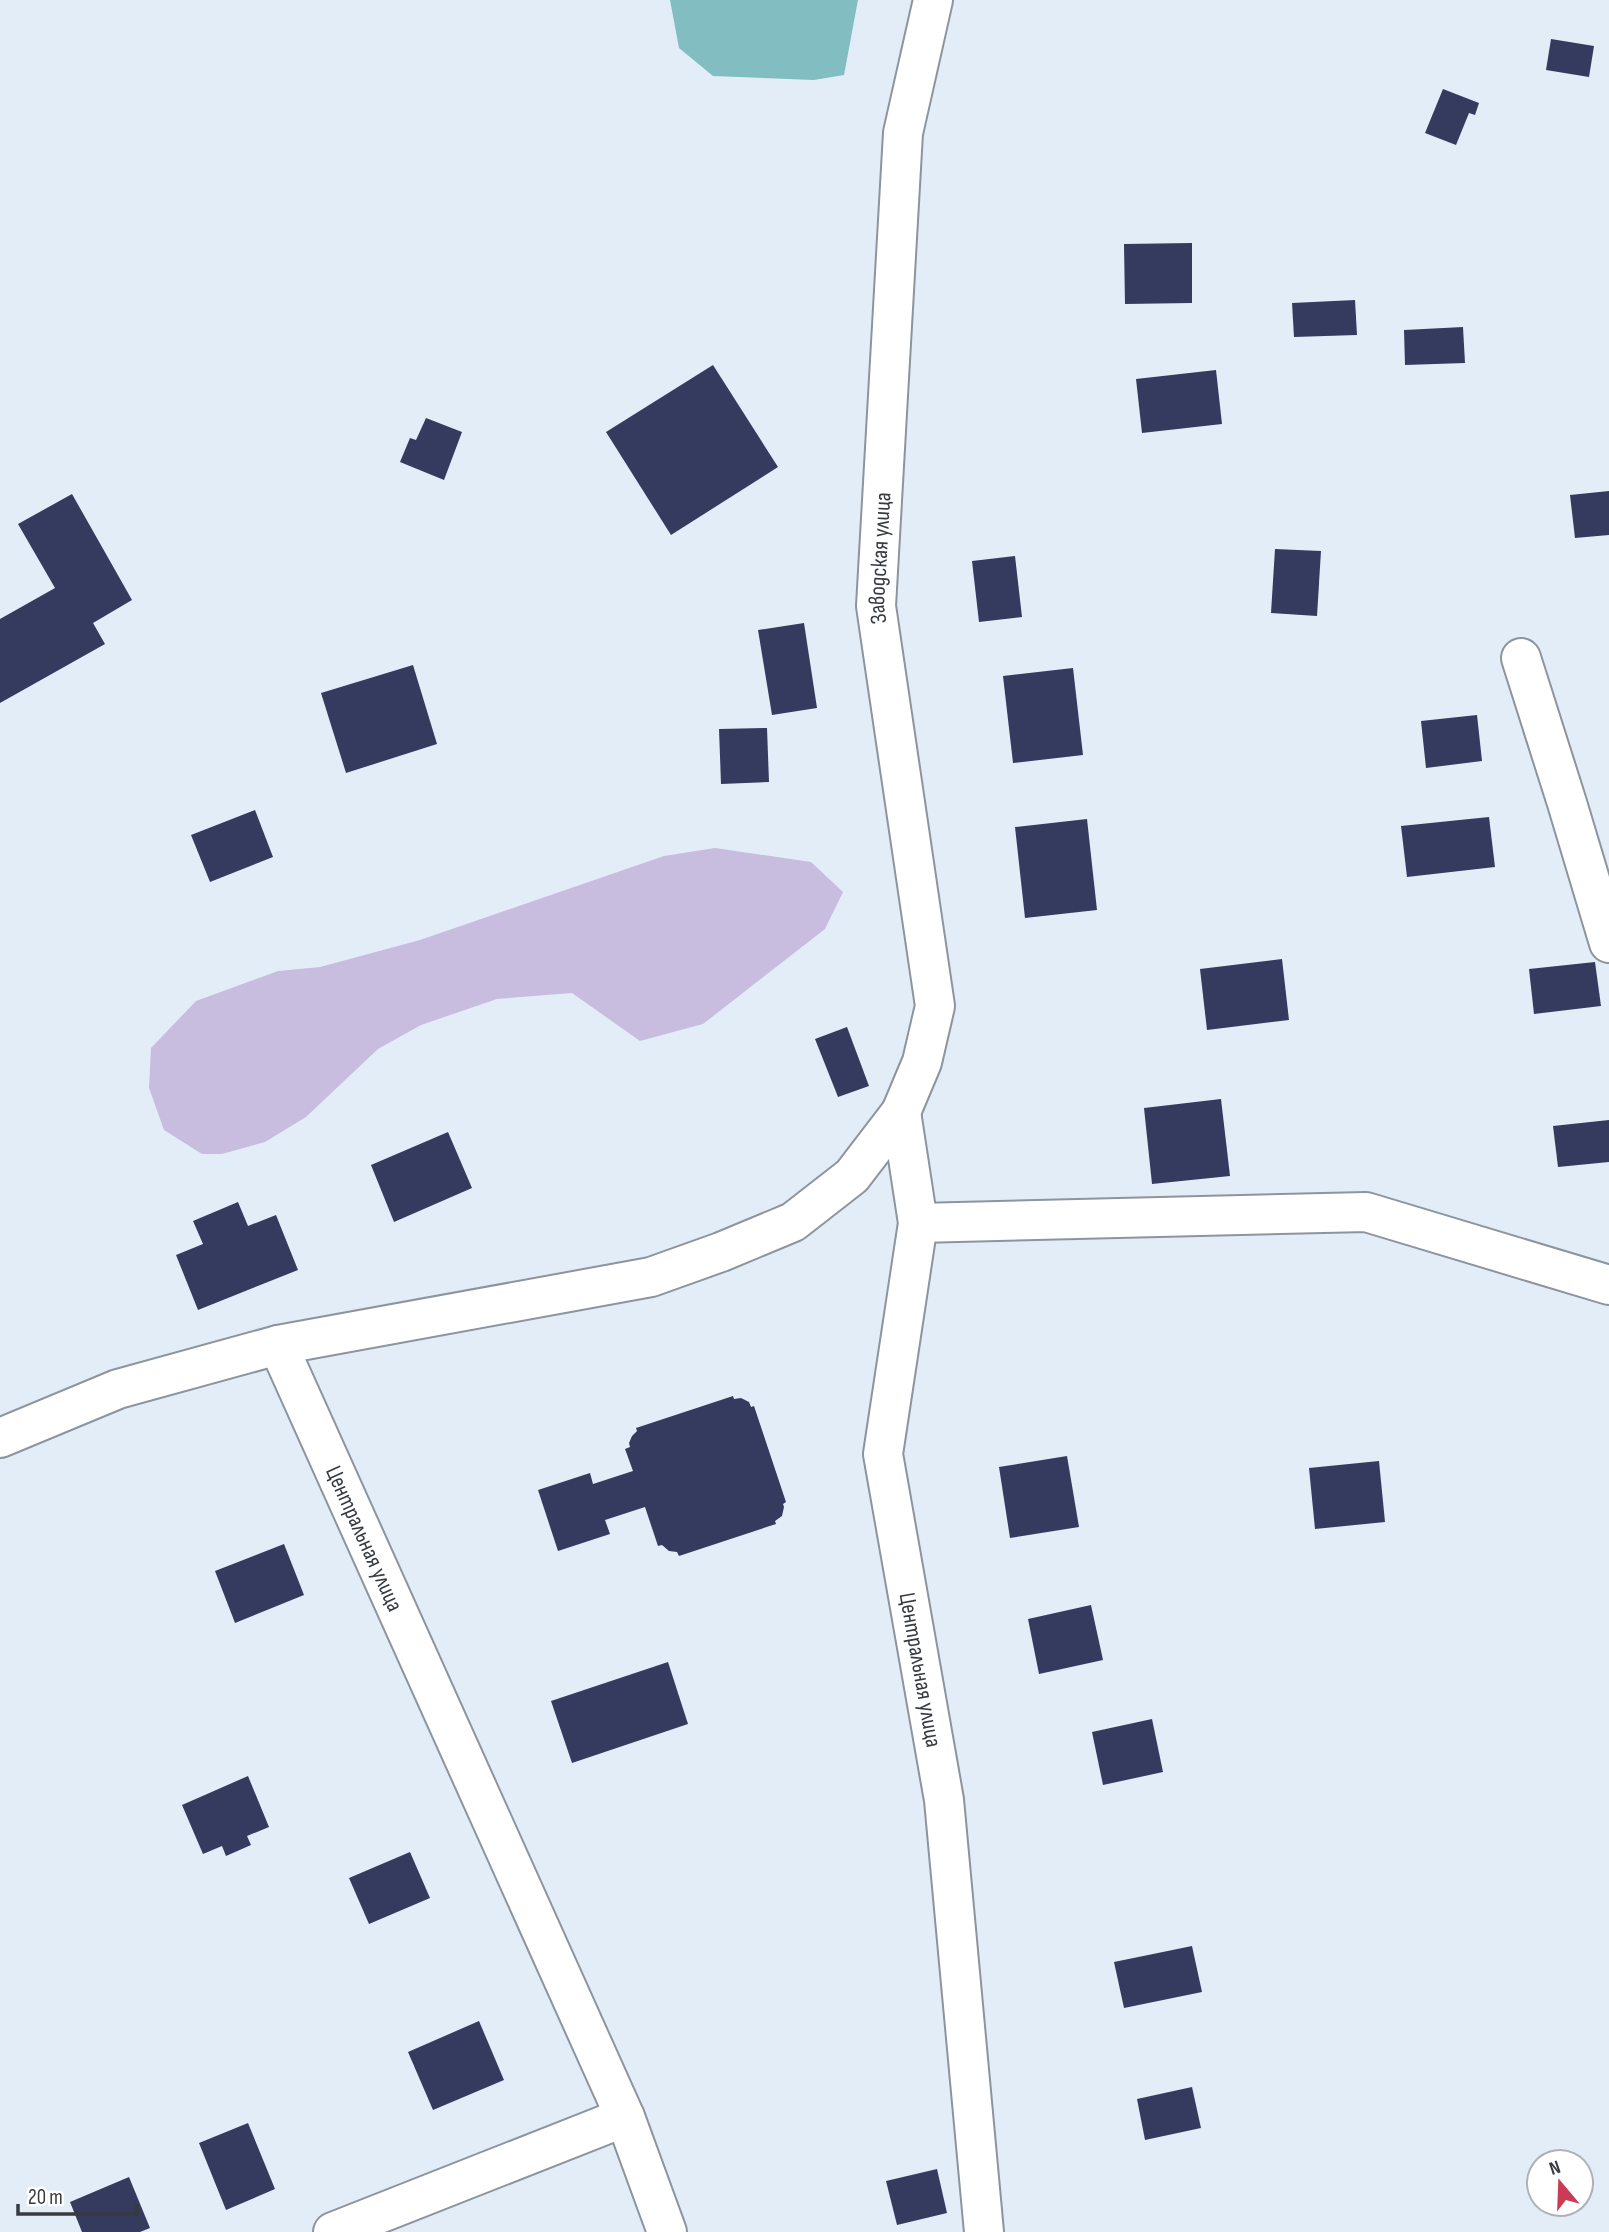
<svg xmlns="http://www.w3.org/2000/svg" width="1609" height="2232" font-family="'Sofia Sans Condensed',sans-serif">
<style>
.green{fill:#c8bddf}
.water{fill:#82bec1}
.building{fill:#353b5f}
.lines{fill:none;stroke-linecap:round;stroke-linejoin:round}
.minor-casing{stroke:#8c959e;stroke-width:42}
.tertiary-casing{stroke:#8c959e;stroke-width:42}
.minor{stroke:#fff;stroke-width:38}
.tertiary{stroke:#fff;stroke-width:38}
.labels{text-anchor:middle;stroke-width:7;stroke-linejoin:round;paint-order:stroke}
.street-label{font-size:23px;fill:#373b3f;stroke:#fff}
</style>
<rect width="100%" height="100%" fill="#e3edf8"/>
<polygon class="green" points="715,848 811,862 843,892 825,929 703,1024 640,1041 572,993 497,999 421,1025 378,1049 306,1117 265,1142 222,1154 202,1154 164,1130 149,1088 151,1048 196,1001 278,971 320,967 420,940 664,856"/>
<polygon class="water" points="670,0 858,0 844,75 814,80 713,76 679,48"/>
<g class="building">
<polygon points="1551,39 1594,46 1589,77 1546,70"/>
<polygon points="1443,89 1479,103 1475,115 1469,113 1456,145 1425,133"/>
<polygon points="1192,243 1192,303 1125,304 1124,244"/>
<polygon points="1355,300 1357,335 1294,337 1292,303"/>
<polygon points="1463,327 1465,363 1405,365 1404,330"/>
<polygon points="713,365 778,467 671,535 606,432"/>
<polygon points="1216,370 1222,424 1142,433 1136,379"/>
<polygon points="426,418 462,432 444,480 400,462 410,438 416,440"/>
<polygon points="1609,491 1609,535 1575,538 1570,495"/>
<polygon points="72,494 132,600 93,623 105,644 0,703 0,619 55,588 18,524"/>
<polygon points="1275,549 1321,551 1317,616 1271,613"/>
<polygon points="1015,556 1022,617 979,622 972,561"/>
<polygon points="804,623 817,708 772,715 758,630"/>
<polygon points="413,665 437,744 346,773 321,693"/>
<polygon points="1073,668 1083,755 1013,763 1003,676"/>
<polygon points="1477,715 1482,761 1426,768 1421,721"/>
<polygon points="767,728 769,782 721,784 719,729"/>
<polygon points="255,810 273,857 210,882 191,835"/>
<polygon points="1489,817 1495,867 1407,877 1401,826"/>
<polygon points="1087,819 1097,910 1025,918 1015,827"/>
<polygon points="1282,959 1289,1020 1207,1030 1200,969"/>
<polygon points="1595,962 1601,1006 1534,1014 1529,969"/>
<polygon points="847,1027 869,1086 838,1097 815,1039"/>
<polygon points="1221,1099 1230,1176 1152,1184 1144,1108"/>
<polygon points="1609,1120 1609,1162 1558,1167 1553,1126"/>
<polygon points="448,1132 472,1188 394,1222 371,1165"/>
<polygon points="238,1202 248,1226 276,1215 298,1270 198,1310 176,1255 203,1244 193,1221"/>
<polygon points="733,1396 734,1399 741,1398 749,1402 751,1407 754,1406 786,1502 783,1504 784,1507 782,1516 775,1521 776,1524 679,1556 677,1552 669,1551 662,1545 658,1546 645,1507 605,1520 610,1534 558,1551 538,1490 590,1473 593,1484 633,1471 625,1449 630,1447 629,1443 632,1436 637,1431 636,1428"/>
<polygon points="1067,1456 1079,1527 1010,1538 999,1467"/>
<polygon points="1379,1461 1385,1522 1315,1529 1309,1468"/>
<polygon points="284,1544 304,1595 235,1623 215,1571"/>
<polygon points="1091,1605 1103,1660 1039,1674 1028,1619"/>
<polygon points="668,1662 688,1724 572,1763 551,1701"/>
<polygon points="1152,1719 1163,1772 1103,1785 1092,1732"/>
<polygon points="248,1776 269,1827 247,1836 251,1845 226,1856 222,1846 203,1854 182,1805"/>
<polygon points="410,1852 430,1898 369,1924 349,1878"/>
<polygon points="1192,1946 1202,1992 1124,2008 1114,1962"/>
<polygon points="479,2021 504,2080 433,2110 408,2052"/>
<polygon points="1192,2087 1201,2128 1145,2140 1137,2099"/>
<polygon points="248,2123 275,2189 226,2210 199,2143"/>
<polygon points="937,2169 947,2213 897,2225 886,2181"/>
<polygon points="129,2177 150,2228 140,2232 82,2232 70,2202"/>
</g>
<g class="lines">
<g class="minor-casing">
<g id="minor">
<polyline points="1521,658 1567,803 1609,943"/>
<path id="s1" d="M901,1112L918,1223L883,1454L944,1800L984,2232"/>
<polyline points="918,1223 1366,1212 1609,1285"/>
<path id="s2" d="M278,1345L625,2117L667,2232"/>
<polyline points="0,1438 118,1389 278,1345 651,1277 721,1252 793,1222 852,1176 901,1112"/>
<polyline points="333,2232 625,2117"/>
</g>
</g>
<g class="tertiary-casing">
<g id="tertiary">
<path id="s3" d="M901,1112L922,1062L935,1006L876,606L903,133L933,0"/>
</g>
</g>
<use href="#minor" class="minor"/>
<use href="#tertiary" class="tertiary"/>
</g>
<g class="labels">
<g class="street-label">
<text dy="8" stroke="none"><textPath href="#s3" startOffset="564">Заводская улица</textPath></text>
<text dy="8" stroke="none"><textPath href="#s2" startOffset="212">Центральная улица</textPath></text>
<text dy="8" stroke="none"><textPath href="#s1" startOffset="565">Центральная улица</textPath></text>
</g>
</g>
<g transform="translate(1560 2183) rotate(341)"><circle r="33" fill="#ffffff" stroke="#afb1b2" stroke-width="2"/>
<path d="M0-5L12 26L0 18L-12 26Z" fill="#cb3b53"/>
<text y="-10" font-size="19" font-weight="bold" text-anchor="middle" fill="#373b3f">N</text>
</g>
<path d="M18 2204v10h119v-10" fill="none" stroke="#373b3f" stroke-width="3.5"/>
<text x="28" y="2204" font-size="21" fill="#373b3f" stroke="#ffffff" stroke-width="5" paint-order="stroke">20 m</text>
</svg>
